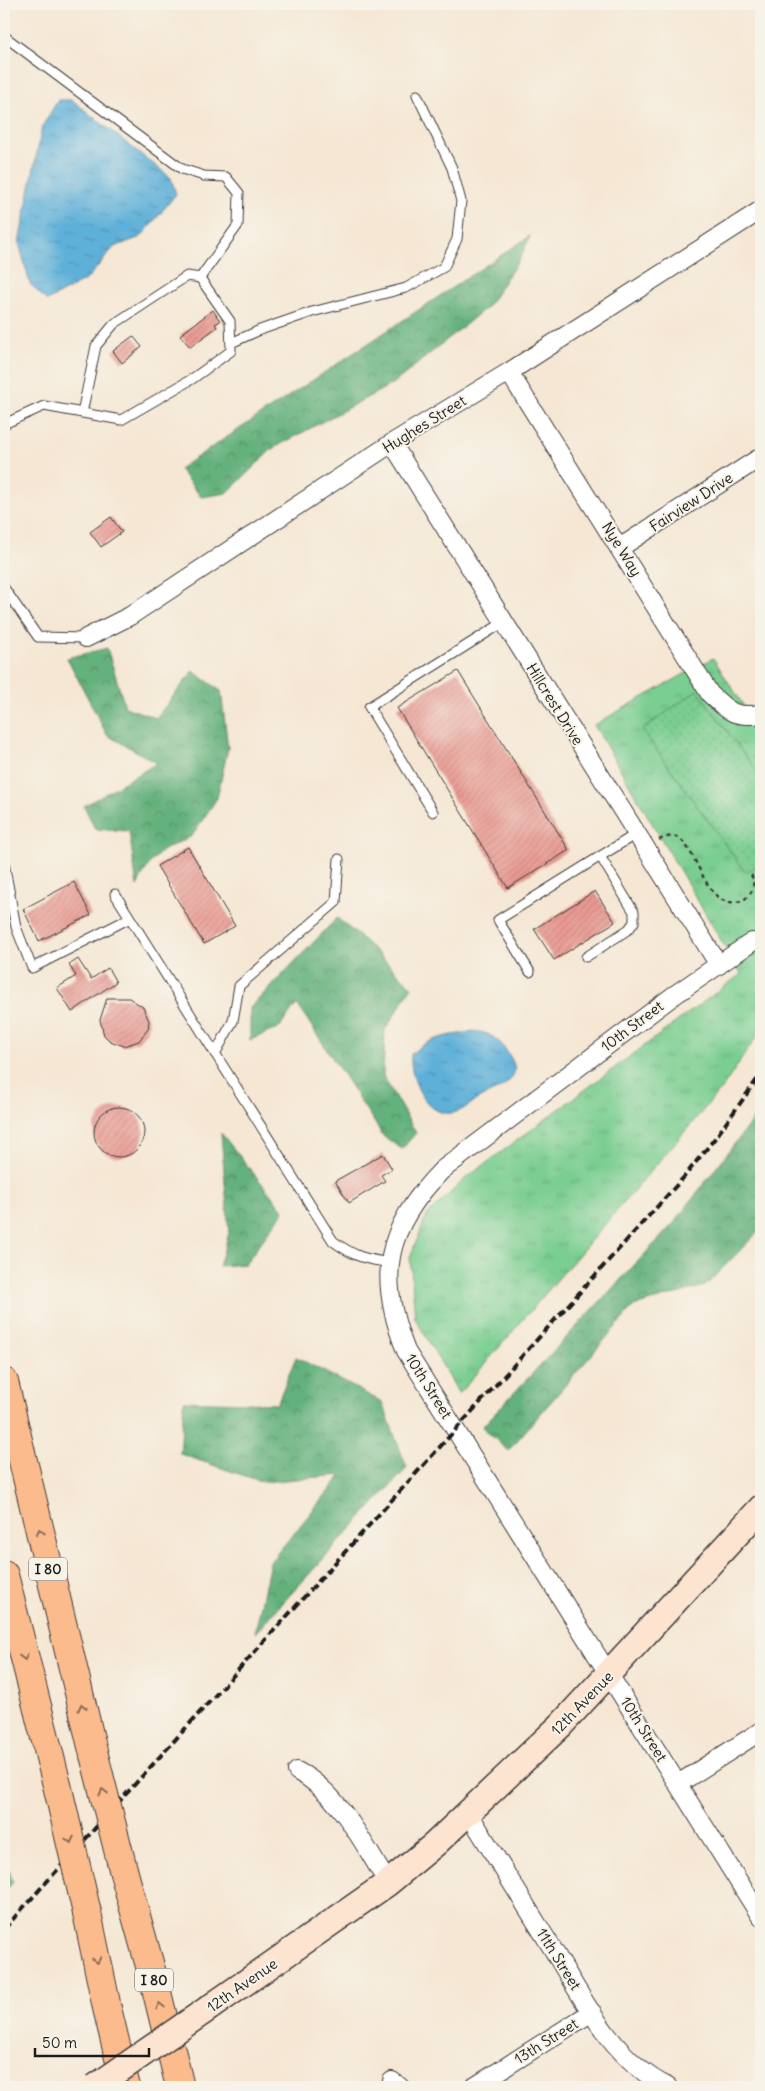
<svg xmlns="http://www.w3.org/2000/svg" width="765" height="2091" font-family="Delius,sans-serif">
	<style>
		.forest { fill: url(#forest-crowns); stroke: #40664c }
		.park { fill: url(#park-tufts); stroke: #4b7556 }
		.garden { fill: url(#garden-dots); stroke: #4b7556 }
		.water { fill: url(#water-ripples); stroke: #3d667a }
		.building { fill: url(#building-hatch) }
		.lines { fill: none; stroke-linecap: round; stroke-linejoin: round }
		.service-casing { stroke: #3d3a38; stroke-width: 11 }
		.minor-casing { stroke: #3d3a38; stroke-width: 20 }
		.secondary-casing { stroke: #3d3a38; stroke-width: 28 }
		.motorway-casing { stroke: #3d3a38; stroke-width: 30 }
		.path { stroke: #3d3a38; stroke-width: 2.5; stroke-dasharray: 4 4; stroke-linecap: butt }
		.service { stroke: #fff; stroke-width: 9 }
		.minor { stroke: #fff; stroke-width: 18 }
		.secondary { stroke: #fde4d1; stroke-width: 25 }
		.motorway { stroke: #fbbb8d; stroke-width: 28 }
		.rail { stroke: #1c1c1c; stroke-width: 4; stroke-dasharray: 8 4; stroke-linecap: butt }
		.secondary-bridge-casing { stroke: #3d3a38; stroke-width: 28; stroke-linecap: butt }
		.motorway-bridge-casing { stroke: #3d3a38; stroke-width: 30; stroke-linecap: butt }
		.secondary-bridge { stroke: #fde4d1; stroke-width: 25 }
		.motorway-bridge { stroke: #fbbb8d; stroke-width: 28 }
		.oneway { stroke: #8c6c54 }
		.labels { text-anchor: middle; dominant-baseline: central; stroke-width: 4; stroke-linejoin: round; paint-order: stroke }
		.shield { fill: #f7f3e8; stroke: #5e5c59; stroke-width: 1 }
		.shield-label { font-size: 14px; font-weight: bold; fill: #1c1c1c }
		.street-label { font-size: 15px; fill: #1c1c1c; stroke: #f7f3e8 }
	</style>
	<defs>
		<pattern id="forest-crowns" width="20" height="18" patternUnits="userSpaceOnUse" patternTransform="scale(1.25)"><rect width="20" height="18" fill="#63b17b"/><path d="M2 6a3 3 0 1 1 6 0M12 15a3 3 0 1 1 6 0" fill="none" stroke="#518f64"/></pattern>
		<pattern id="park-tufts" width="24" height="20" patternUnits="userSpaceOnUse" patternTransform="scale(1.25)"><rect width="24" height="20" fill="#7ace91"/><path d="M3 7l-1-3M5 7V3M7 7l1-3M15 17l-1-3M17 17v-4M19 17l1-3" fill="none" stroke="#69b07c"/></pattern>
		<pattern id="garden-dots" width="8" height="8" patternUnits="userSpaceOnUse" patternTransform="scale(1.25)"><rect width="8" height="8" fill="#7ace91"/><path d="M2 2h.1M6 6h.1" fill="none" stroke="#69b07c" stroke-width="1.8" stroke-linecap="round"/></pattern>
		<pattern id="water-ripples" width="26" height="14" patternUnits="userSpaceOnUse" patternTransform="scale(1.25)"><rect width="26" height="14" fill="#5eb0d9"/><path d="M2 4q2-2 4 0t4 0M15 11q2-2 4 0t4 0" fill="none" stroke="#4d8eaf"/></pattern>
		<pattern id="building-hatch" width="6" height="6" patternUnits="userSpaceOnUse" patternTransform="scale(1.25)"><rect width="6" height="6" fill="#e99a92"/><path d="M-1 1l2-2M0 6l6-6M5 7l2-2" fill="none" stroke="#c7847d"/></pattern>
	</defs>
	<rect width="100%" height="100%" fill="#f7f3e8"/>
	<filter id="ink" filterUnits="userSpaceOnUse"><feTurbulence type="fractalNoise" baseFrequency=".02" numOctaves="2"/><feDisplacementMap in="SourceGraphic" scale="10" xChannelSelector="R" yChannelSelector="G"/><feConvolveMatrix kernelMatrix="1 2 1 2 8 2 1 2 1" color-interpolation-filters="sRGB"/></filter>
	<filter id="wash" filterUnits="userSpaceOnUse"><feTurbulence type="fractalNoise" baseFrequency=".0096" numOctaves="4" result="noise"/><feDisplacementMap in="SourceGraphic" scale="20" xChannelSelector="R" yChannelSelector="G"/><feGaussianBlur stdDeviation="1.12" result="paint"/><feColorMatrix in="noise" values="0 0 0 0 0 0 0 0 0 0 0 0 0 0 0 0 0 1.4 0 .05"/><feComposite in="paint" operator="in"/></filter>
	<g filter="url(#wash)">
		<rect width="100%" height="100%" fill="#f5e7d4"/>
		<path class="forest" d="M530 236 521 257 487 307 394 383 272 449 227 493 201 497 179 469Z
			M107 648 125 707 156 718 193 671 221 691 228 748 217 798 192 836 163 850 149 864 137 886 129 831 95 829 84 806 157 763 107 735 67 658Z
			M337 918 366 942 412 987 385 1030 383 1076 416 1133 402 1149 384 1137 297 1004 279 1028 250 1040V1008Z
			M761 1109V1229L705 1286 634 1306 508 1451 482 1427 674 1223Z
			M221 1133 284 1211 245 1264 219 1266 229 1233Z
			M296 1357 382 1402 407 1468 255 1633 270 1562 342 1475 263 1482 180 1454 184 1401 277 1404Z
			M4 1856 13 1882 4 1893Z"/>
		<path class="park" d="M713 658 745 708H761V1030L723 1087 459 1394 415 1318 410 1257 427 1215 465 1179 741 974 594 725Z"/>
		<path class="garden" d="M697 690 761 777V862L746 873 642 730Z"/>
		<path class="water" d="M58 100H72L171 178 176 194 141 237 114 247 87 279 47 301 30 284 19 243 42 127Z
			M473 1031C487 1032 498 1038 505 1049 509 1055 517 1065 514 1073 510 1085 495 1091 484 1096 472 1101 464 1112 451 1113 424 1116 409 1075 411 1054 433 1035 448 1037 473 1031Z"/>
		<g id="blocks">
			<path class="building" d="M213 310 220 321 215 324 217 327 190 347 180 335Z
				M133 336 142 347 122 363 113 351Z
				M111 517 122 532 101 547 90 532Z
				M458 671 569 850 508 888 397 708Z
				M188 847 235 926 204 944 157 866Z
				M74 882 91 915 39 941 23 909Z
				M595 891 615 922 554 960 534 929Z
				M78 959 91 979 108 968 116 982 72 1012 57 988 76 976 69 965Z
				M107 998H129L143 1007 149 1021 148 1029 139 1041 124 1046 110 1041 104 1035 100 1020Z
				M94 1132a25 25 0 1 1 50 0a25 25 0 1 1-50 0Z
				M383 1154 392 1169 381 1175 385 1181 349 1203 335 1181Z"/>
		</g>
	</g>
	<g filter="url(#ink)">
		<use href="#blocks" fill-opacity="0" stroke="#3d3a38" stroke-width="1"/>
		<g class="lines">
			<defs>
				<path id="service" d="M4 36 182 169 204 176 226 177 239 193 238 225 200 278 230 321 231 351 192 379 121 420 44 406 4 424
					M231 343 260 330 312 312 406 288 444 267 457 239 461 201 452 168 417 95
					M82 413 96 346 114 324 187 276 200 278
					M4 588 38 637 86 638
					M433 812 369 707 504 622
					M4 863 16 927 32 968 130 918
					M115 894 333 1241C355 1257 364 1259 391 1263
					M586 957 629 929 634 922V912L600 856
					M530 972 498 920 636 834
					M215 1054 233 1021 239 986 336 902 339 859"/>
				<path id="minor" d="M509 372 710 694C729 712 735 718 761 714
					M392 443 719 965
					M621 547 761 457
					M86 638 130 616 392 443 509 372 761 210
					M752 942 673 996 442 1170C385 1228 376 1276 406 1351L761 1917
					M297 1771C340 1793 363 1844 388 1883
					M678 1784 761 1731
					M469 1814C496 1857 522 1900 549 1943 581 1995 611 2059 668 2087
					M392 2081 400 2087
					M474 2087 592 2012"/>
				<path id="secondary" d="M209 2008 388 1883 435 1844 561 1725 761 1508"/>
				<path id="motorway" d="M4 1382 94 1755
					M4 1575 59 1793
					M124 1873 155 1984 180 2087
					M87 1913 107 2008 126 2087"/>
			</defs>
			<use href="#service" class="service-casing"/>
			<use href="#minor" class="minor-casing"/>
			<use href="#secondary" class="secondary-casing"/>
			<use href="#motorway" class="motorway-casing"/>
			<path class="path" d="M659 840C665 837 674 834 680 839 699 854 706 907 736 902 741 901 745 900 749 895 755 888 754 882 751 874"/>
			<use href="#service" class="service"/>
			<use href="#minor" class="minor"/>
			<use href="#secondary" class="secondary"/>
			<use href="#motorway" class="motorway"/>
			<path class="rail" d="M4 1929 684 1177 716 1137 761 1074"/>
			<defs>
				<path id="secondary-bridge" d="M95 2087 209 2008"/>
				<path id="motorway-bridge" d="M94 1755 124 1873
					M59 1793 87 1913"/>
			</defs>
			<use href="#secondary-bridge" class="secondary-bridge-casing"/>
			<use href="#motorway-bridge" class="motorway-bridge-casing"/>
			<use href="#secondary-bridge" class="secondary-bridge"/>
			<use href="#motorway-bridge" class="motorway-bridge"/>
		</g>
		<defs><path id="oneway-chevron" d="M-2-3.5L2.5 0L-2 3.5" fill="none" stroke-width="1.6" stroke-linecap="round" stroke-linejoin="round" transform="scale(1.25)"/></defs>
		<g class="oneway">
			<use href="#oneway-chevron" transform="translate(40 1532) rotate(-103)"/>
			<use href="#oneway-chevron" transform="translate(24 1657) rotate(76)"/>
			<use href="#oneway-chevron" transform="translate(82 1707) rotate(-104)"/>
			<use href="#oneway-chevron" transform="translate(103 1792) rotate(-104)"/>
			<use href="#oneway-chevron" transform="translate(70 1840) rotate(77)"/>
			<use href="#oneway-chevron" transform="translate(97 1960) rotate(78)"/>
			<use href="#oneway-chevron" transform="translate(160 2006) rotate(-103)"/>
		</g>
	</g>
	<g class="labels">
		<g class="shield">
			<rect x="29" y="1557.5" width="38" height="23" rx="4"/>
			<rect x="135" y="1968.5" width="38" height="23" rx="4"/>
		</g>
		<g class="shield-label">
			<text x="48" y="1569">I 80</text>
			<text x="154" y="1980">I 80</text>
		</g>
		<g class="street-label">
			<text transform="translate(424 424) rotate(-32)">Hughes Street</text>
			<text transform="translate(691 502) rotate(-33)">Fairview Drive</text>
			<text transform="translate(622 549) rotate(58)">Nye Way</text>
			<text transform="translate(555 704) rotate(58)">Hillcrest Drive</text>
			<text transform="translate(632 1026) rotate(-37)">10th Street</text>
			<text transform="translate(429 1386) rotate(58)">10th Street</text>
			<text transform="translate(582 1703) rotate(-46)">12th Avenue</text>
			<text transform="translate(644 1729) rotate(58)">10th Street</text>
			<text transform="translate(559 1959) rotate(58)">11th Street</text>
			<text transform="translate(242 1985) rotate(-35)">12th Avenue</text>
			<text transform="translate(546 2041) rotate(-32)">13th Street</text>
		</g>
	</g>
	<rect width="765" height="2091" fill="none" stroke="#f7f3e8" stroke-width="20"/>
	<path d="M35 2048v8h114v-8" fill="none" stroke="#1c1c1c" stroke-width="2.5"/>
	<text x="42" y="2048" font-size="15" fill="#1c1c1c" stroke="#f7f3e8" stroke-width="4" paint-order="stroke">50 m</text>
</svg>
